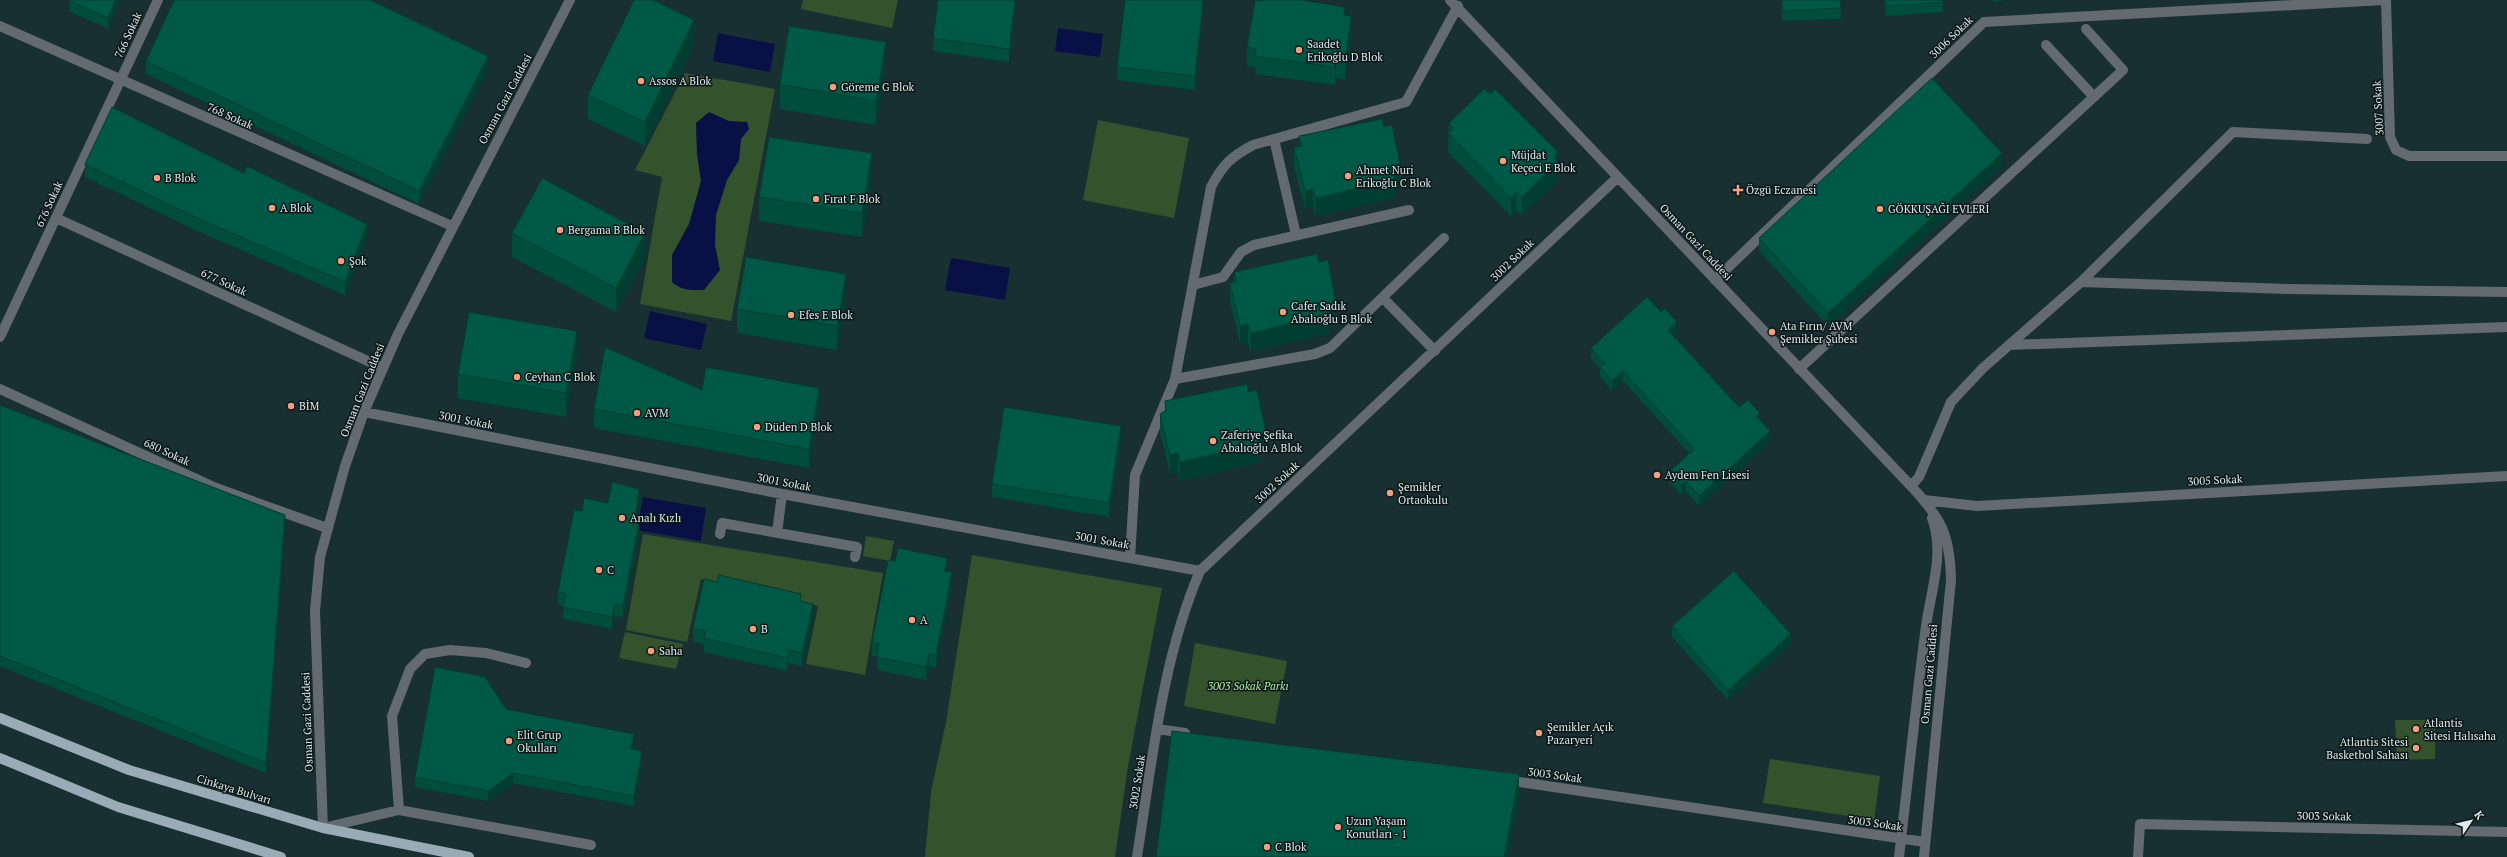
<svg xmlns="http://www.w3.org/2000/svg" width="2507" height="857" font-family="'PT Serif',serif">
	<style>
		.green { fill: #34522c }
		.water { fill: #081046 }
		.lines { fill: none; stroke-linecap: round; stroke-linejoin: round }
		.minor { stroke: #636b71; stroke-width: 10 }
		.major { stroke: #99abb6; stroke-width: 10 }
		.wall { fill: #004d3c }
		.shaded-wall { fill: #003e31 }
		.building { fill: #005946; stroke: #003e31 }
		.poi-dot { fill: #f2a080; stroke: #0c1617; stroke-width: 1.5 }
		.labels { text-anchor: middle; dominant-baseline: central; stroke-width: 3; stroke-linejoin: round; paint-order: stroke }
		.street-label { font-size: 11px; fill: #ddebec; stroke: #0c1617 }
		.poi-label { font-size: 11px; fill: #ddebec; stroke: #0c1617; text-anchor: start }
		.park-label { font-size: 11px; font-style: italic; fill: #adf09c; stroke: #0c1617 }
	</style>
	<rect width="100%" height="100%" fill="#183032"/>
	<path class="green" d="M803 0H898L892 28 801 9Z
		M685 73 775 89 731 321 640 304 662 177 635 170Z
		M1098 120 1189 138 1174 218 1083 200Z
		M643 534 883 573 865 675 806 664 818 606 701 579 687 642 626 630Z
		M866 536 894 541 890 561 863 556Z
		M972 555 1162 588 1128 766 1115 857H925L931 792 946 722Z
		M625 632 683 644 676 669 619 658Z
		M1195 643 1287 661 1275 724 1184 706Z
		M2395 720H2435V759L2397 760Z
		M1770 759 1880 776 1874 820 1763 803Z"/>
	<path class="water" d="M1058 28 1103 34 1100 57 1055 51Z
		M718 33 775 44 770 72 713 61Z
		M709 112 729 121 747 122 749 129 741 139 739 160 727 180 716 215 715 245 720 270 704 290C692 290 681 291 672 282V255L689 224 701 181 697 154 696 123Z
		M951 258 1010 268 1005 300 945 290Z
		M650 311 707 324 701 350 644 338Z
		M643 497 706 508 701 541 637 530Z"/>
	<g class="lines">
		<path class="minor" d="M570 0 398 334 364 412 345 466 320 557 315 611 323 828 399 810 591 845
			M1450 0 1911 486C1942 519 1950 535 1951 580L1924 857
			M2386 0 2390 137 2396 150 2409 156H2507
			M0 26 452 226
			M2046 45 2094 97
			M1274 139 1296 235
			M56 218 383 368
			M1715 280 1984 22 2384 0
			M2081 282 2233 132 2367 139
			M1193 285 1223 277 1241 252 1254 245 1409 210
			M1383 298 1435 351
			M0 337 158 0
			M2009 345 2507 327
			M1799 369 2123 70 2086 29
			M1175 379 1315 354 1330 348 1444 238
			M0 389 216 488 327 528
			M364 412 782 494 1200 571
			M1911 486 1919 477 1951 402 1983 368 2081 282 2289 289 2507 292
			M1924 500 1977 506 2507 476
			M777 533 782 494
			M720 534 722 523 857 547 855 557
			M1130 558 1135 475 1175 379 1211 187C1223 164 1231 157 1253 145L1406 102 1458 6
			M1157 729 1185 733
			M1506 780 1925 842
			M399 810 392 716 410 669 425 654 450 650 486 653 526 663
			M1137 857C1152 762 1162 659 1200 571L1618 177
			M1899 857C1908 780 1916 702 1926 626 1931 590 1945 553 1932 518
			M2138 857 2140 824 2507 832"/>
		<path class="major" d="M0 718 129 770 323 828 469 857
			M0 758 118 807 281 857"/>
	</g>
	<path class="wall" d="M70 0H120L108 28 70 12Z
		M938 0H1016L1009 62 933 51V38Z
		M1203 0V8L1195 90 1117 80V67Z
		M1781 0H1840L1841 19 1782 21Z
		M1884 0H1943V12L1886 16Z
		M1994 0H2005L1994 2Z
		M1345 15 1351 35 1345 80 1336 78 1335 85 1255 74V67L1247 66V47Z
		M694 44 645 146 588 119V95Z
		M146 61 488 69 419 204 146 74Z
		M886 66 876 125 780 109V84Z
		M1490 94 1558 152V180L1522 215 1516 211 1511 216 1448 152 1449 123Z
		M1384 127 1401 187 1395 189V198L1316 216 1313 207 1305 209 1294 166V147L1299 146V136Z
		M85 164 367 237 345 295 204 234 85 177Z
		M2002 166 1828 326 1759 251V238Z
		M872 178 862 237 759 221V197Z
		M512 233 645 257 616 312 512 257Z
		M1319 262 1336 322 1330 324V333L1251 351 1248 343 1240 344 1230 301V283L1234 281V272Z
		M846 298 837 350 737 333V309Z
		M1661 312 1677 332 1673 335 1739 407 1760 420 1770 442 1699 506 1686 491 1681 495 1669 482V472L1689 453 1623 381 1612 391 1600 377V369L1591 358V348Z
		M577 356 566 417 458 398V374Z
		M702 390 819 407 809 468 594 428V409Z
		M1248 392 1266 452 1260 453V462L1180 481 1178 472 1170 474 1160 432V414L1165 411V401Z
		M0 405 285 525 266 773 0 666Z
		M1121 439 1109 517 992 497V484Z
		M639 501 636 522 639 535 623 617 615 616 612 629 563 619 564 606 558 605V592L582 511 608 503Z
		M947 571 952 585 936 668 929 667 926 680 877 670V656H872V642Z
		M801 602 813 617 802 666 788 663 787 671 704 652V644L693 641V628Z
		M1672 626 1791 644 1728 700 1672 637Z
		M506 709 634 744 633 749 642 761 634 806 513 783 488 801 415 787V777Z"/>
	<path class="shaded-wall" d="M115 0H120L108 28V18Z
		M1015 0H1016L1009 62V49Z
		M1203 0V8L1195 90V76Z
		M1351 16V35L1345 80V61Z
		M694 20V44L645 146V122Z
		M886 42V66L876 125V101Z
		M488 56V69L419 204V191Z
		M1336 60V78L1335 85V67Z
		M1558 152V180L1522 215V197L1554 156Z
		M872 153V178L862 237V213Z
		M2002 153V166L1828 326V313Z
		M1401 169V187L1395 189V198L1316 216V198L1393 171Z
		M1313 189V207L1305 209V191Z
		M1516 192V211L1511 216V198Z
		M367 224V237L345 295V282Z
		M645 233V257L616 312V288Z
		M846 274V298L837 350V326Z
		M1336 304V322L1330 324V333L1251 351V333L1328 306Z
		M1677 322V332L1668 340V330Z
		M1248 324V343L1240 344V326Z
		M577 331V356L566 417V393Z
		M1623 371V381L1612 391V381Z
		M819 388V407L809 468V449Z
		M1760 413V423L1756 416Z
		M1121 426V439L1109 517V503Z
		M1770 431V442L1699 506V496Z
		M1266 433V452L1260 453V462L1180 481V462L1258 435Z
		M1178 453V472L1170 474V455Z
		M1686 481V491L1681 495V485Z
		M639 489V501L635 534V522Z
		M285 515V525L266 773V763Z
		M639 522V535L623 617V605Z
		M947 558V571L944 584V571Z
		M952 572V585L936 668V655Z
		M615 604V616L612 629V617Z
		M813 604V617L802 666V653Z
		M1791 634V644L1728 700V690Z
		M788 650V663L787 671V658Z
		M929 654V667L926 680V667Z
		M634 734V744L631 759V749Z
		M642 751V761L634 806V796Z
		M513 773V783L488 801V791Z
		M1519 774V798L1508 857H1504Z"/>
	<path class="building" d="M70 0H115L108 18 70 1Z
		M174 0H370L488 56 419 191 146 61Z
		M634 0H653L694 20 645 122 588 95Z
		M938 0H1015L1009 49 933 38Z
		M1125 0H1203L1195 76 1117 67Z
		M1255 0 1263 1V0H1302L1345 7 1344 15 1351 16 1345 61 1336 60 1335 67 1255 56 1256 49 1247 47Z
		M1782 0H1840L1841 8 1782 11Z
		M1885 0H1943V2L1886 6Z
		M789 26 886 42 876 101 780 84Z
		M1932 78 2002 153 1828 313 1759 238Z
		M1484 89 1490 94 1495 89 1558 152 1554 156 1558 162 1522 197 1516 192 1511 198 1448 133 1453 129 1449 123Z
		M112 107 244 173 247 166 367 224 345 282 204 221 85 164Z
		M1382 119 1384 127 1392 125 1401 169 1393 171 1395 179 1316 198 1313 189 1305 191 1294 147 1302 146 1299 136Z
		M769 137 872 153 862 213 759 197Z
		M542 178 645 233 616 288 512 233Z
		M1317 254 1319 262 1328 260 1336 304 1328 306 1330 314 1251 333 1248 324 1240 326 1230 283 1237 281 1234 272Z
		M746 257 846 274 837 326 737 309Z
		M1647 297 1661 312 1665 308 1677 322 1668 330 1739 407 1748 400 1760 413 1756 416 1770 431 1699 496 1686 481 1681 485 1669 472 1694 449 1623 371 1612 381 1600 367 1605 363 1591 348Z
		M469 312 577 331 566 393 458 374Z
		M605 347 702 390 706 367 819 388 809 449 594 409Z
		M1247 384 1248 392 1257 390 1266 433 1258 435 1260 444 1180 462 1178 453 1170 455 1160 414 1166 410 1165 401Z
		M0 405 285 515 266 763 0 656Z
		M1004 407 1121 426 1109 503 992 484Z
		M612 482 639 489 635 522H639L623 605 615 604 612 617 563 607 566 594 558 592 574 510 582 511 584 498 608 503Z
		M898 548 947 558 944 571 952 572 936 655 929 654 926 667 877 657 879 644 872 642 888 560 895 561Z
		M1734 571 1791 634 1728 690 1672 626Z
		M719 575 801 594 800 601 813 604 802 653 788 650 787 658 704 638 706 631 693 628 704 579 717 582Z
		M435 667 485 677 506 709 634 734 631 749 642 751 634 796 513 773 488 791 415 777Z
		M1172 731 1519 774 1504 857H1156Z"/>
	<g class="poi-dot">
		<circle cx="1299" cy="50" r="4"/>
		<circle cx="641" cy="81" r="4"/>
		<circle cx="833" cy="87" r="4"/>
		<circle cx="1503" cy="161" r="4"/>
		<circle cx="1348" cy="176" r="4"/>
		<circle cx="157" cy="178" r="4"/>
		<path d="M1736 184h4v4h4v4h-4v4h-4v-4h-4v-4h4z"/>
		<circle cx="816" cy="199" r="4"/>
		<circle cx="272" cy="208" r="4"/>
		<circle cx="1880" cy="209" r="4"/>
		<circle cx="560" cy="230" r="4"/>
		<circle cx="341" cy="261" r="4"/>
		<circle cx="1283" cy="312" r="4"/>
		<circle cx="791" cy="315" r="4"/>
		<circle cx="1772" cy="332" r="4"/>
		<circle cx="517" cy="377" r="4"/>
		<circle cx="291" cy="406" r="4"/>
		<circle cx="637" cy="413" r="4"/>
		<circle cx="757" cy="427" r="4"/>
		<circle cx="1213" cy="441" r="4"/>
		<circle cx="1657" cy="475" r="4"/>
		<circle cx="1390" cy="493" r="4"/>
		<circle cx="622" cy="518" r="4"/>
		<circle cx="599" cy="570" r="4"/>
		<circle cx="912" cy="620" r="4"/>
		<circle cx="753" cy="629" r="4"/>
		<circle cx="651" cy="651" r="4"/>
		<circle cx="2416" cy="729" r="4"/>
		<circle cx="1539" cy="733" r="4"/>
		<circle cx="509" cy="741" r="4"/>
		<circle cx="2416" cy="748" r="4"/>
		<circle cx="1338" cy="827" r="4"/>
		<circle cx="1267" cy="847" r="4"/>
	</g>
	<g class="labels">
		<g class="street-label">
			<text transform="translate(128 35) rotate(-65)">766 Sokak</text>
			<text transform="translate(1951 37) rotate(-44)">3006 Sokak</text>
			<text transform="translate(505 99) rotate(-62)">Osman Gazi Caddesi</text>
			<text transform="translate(2378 108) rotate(-93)">3007 Sokak</text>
			<text transform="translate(230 116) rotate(24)">768 Sokak</text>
			<text transform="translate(49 204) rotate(-65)">676 Sokak</text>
			<text transform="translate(1696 242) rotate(47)">Osman Gazi Caddesi</text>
			<text transform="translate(1512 260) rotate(-44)">3002 Sokak</text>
			<text transform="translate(224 282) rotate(25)">677 Sokak</text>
			<text transform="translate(362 390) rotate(-68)">Osman Gazi Caddesi</text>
			<text transform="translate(466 420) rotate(11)">3001 Sokak</text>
			<text transform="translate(167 452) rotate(25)">680 Sokak</text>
			<text transform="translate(2215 480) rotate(-3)">3005 Sokak</text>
			<text transform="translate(784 482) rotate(11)">3001 Sokak</text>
			<text transform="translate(1277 482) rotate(-43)">3002 Sokak</text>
			<text transform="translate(1102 540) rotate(10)">3001 Sokak</text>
			<text transform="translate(1929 674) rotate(-85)">Osman Gazi Caddesi</text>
			<text transform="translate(307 722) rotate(-92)">Osman Gazi Caddesi</text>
			<text transform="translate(1555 775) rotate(8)">3003 Sokak</text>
			<text transform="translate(1137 782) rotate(-81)">3002 Sokak</text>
			<text transform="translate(234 789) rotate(17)">Cinkaya Bulvarı</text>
			<text transform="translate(2324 816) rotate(1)">3003 Sokak</text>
			<text transform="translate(1875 823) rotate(8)">3003 Sokak</text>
		</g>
		<g class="poi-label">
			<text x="1307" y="44">Saadet<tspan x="1307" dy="13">Erikoğlu D Blok</tspan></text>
			<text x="649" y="81">Assos A Blok</text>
			<text x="841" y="87">Göreme G Blok</text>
			<text x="1511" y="155">Müjdat<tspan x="1511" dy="13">Keçeci E Blok</tspan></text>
			<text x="1356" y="170">Ahmet Nuri<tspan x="1356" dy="13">Erikoğlu C Blok</tspan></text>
			<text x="165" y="178">B Blok</text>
			<text x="1746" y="190">Özgü Eczanesi</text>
			<text x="824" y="199">Fırat F Blok</text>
			<text x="280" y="208">A Blok</text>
			<text x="1888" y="209">GÖKKUŞAĞI EVLERİ</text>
			<text x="568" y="230">Bergama B Blok</text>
			<text x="349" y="261">Şok</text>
			<text x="1291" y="306">Cafer Sadık<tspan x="1291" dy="13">Abalıoğlu B Blok</tspan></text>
			<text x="799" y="315">Efes E Blok</text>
			<text x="1780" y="326">Ata Fırın/ AVM<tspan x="1780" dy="13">Şemikler Şubesi</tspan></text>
			<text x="525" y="377">Ceyhan C Blok</text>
			<text x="299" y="406">BİM</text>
			<text x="645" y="413">AVM</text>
			<text x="765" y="427">Düden D Blok</text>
			<text x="1221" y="435">Zaferiye Şefika<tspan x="1221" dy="13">Abalıoğlu A Blok</tspan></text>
			<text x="1665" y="475">Aydem Fen Lisesi</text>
			<text x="1398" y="487">Şemikler<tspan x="1398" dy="13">Ortaokulu</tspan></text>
			<text x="630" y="518">Analı Kızlı</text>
			<text x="607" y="570">C</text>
			<text x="920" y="620">A</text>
			<text x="761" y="629">B</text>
			<text x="659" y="651">Saha</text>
			<text x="2424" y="723">Atlantis<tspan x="2424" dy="13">Sitesi Halısaha</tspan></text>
			<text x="1547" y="727">Şemikler Açık<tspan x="1547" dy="13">Pazaryeri</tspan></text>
			<text x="517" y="735">Elit Grup<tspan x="517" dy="13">Okulları</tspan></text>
			<text x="2408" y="742" text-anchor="end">Atlantis Sitesi<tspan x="2408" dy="13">Basketbol Sahası</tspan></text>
			<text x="1346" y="821">Uzun Yaşam<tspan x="1346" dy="13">Konutları - 1</tspan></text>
			<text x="1275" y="847">C Blok</text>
		</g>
		<g class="park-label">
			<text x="1248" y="686">3003 Sokak Parkı</text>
		</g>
	</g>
	<g transform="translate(2471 821) rotate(55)" stroke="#0c1617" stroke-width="3" paint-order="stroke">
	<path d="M0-3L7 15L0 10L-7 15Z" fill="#ddebec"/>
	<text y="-6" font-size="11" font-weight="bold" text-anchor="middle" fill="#ddebec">K</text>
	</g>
</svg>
